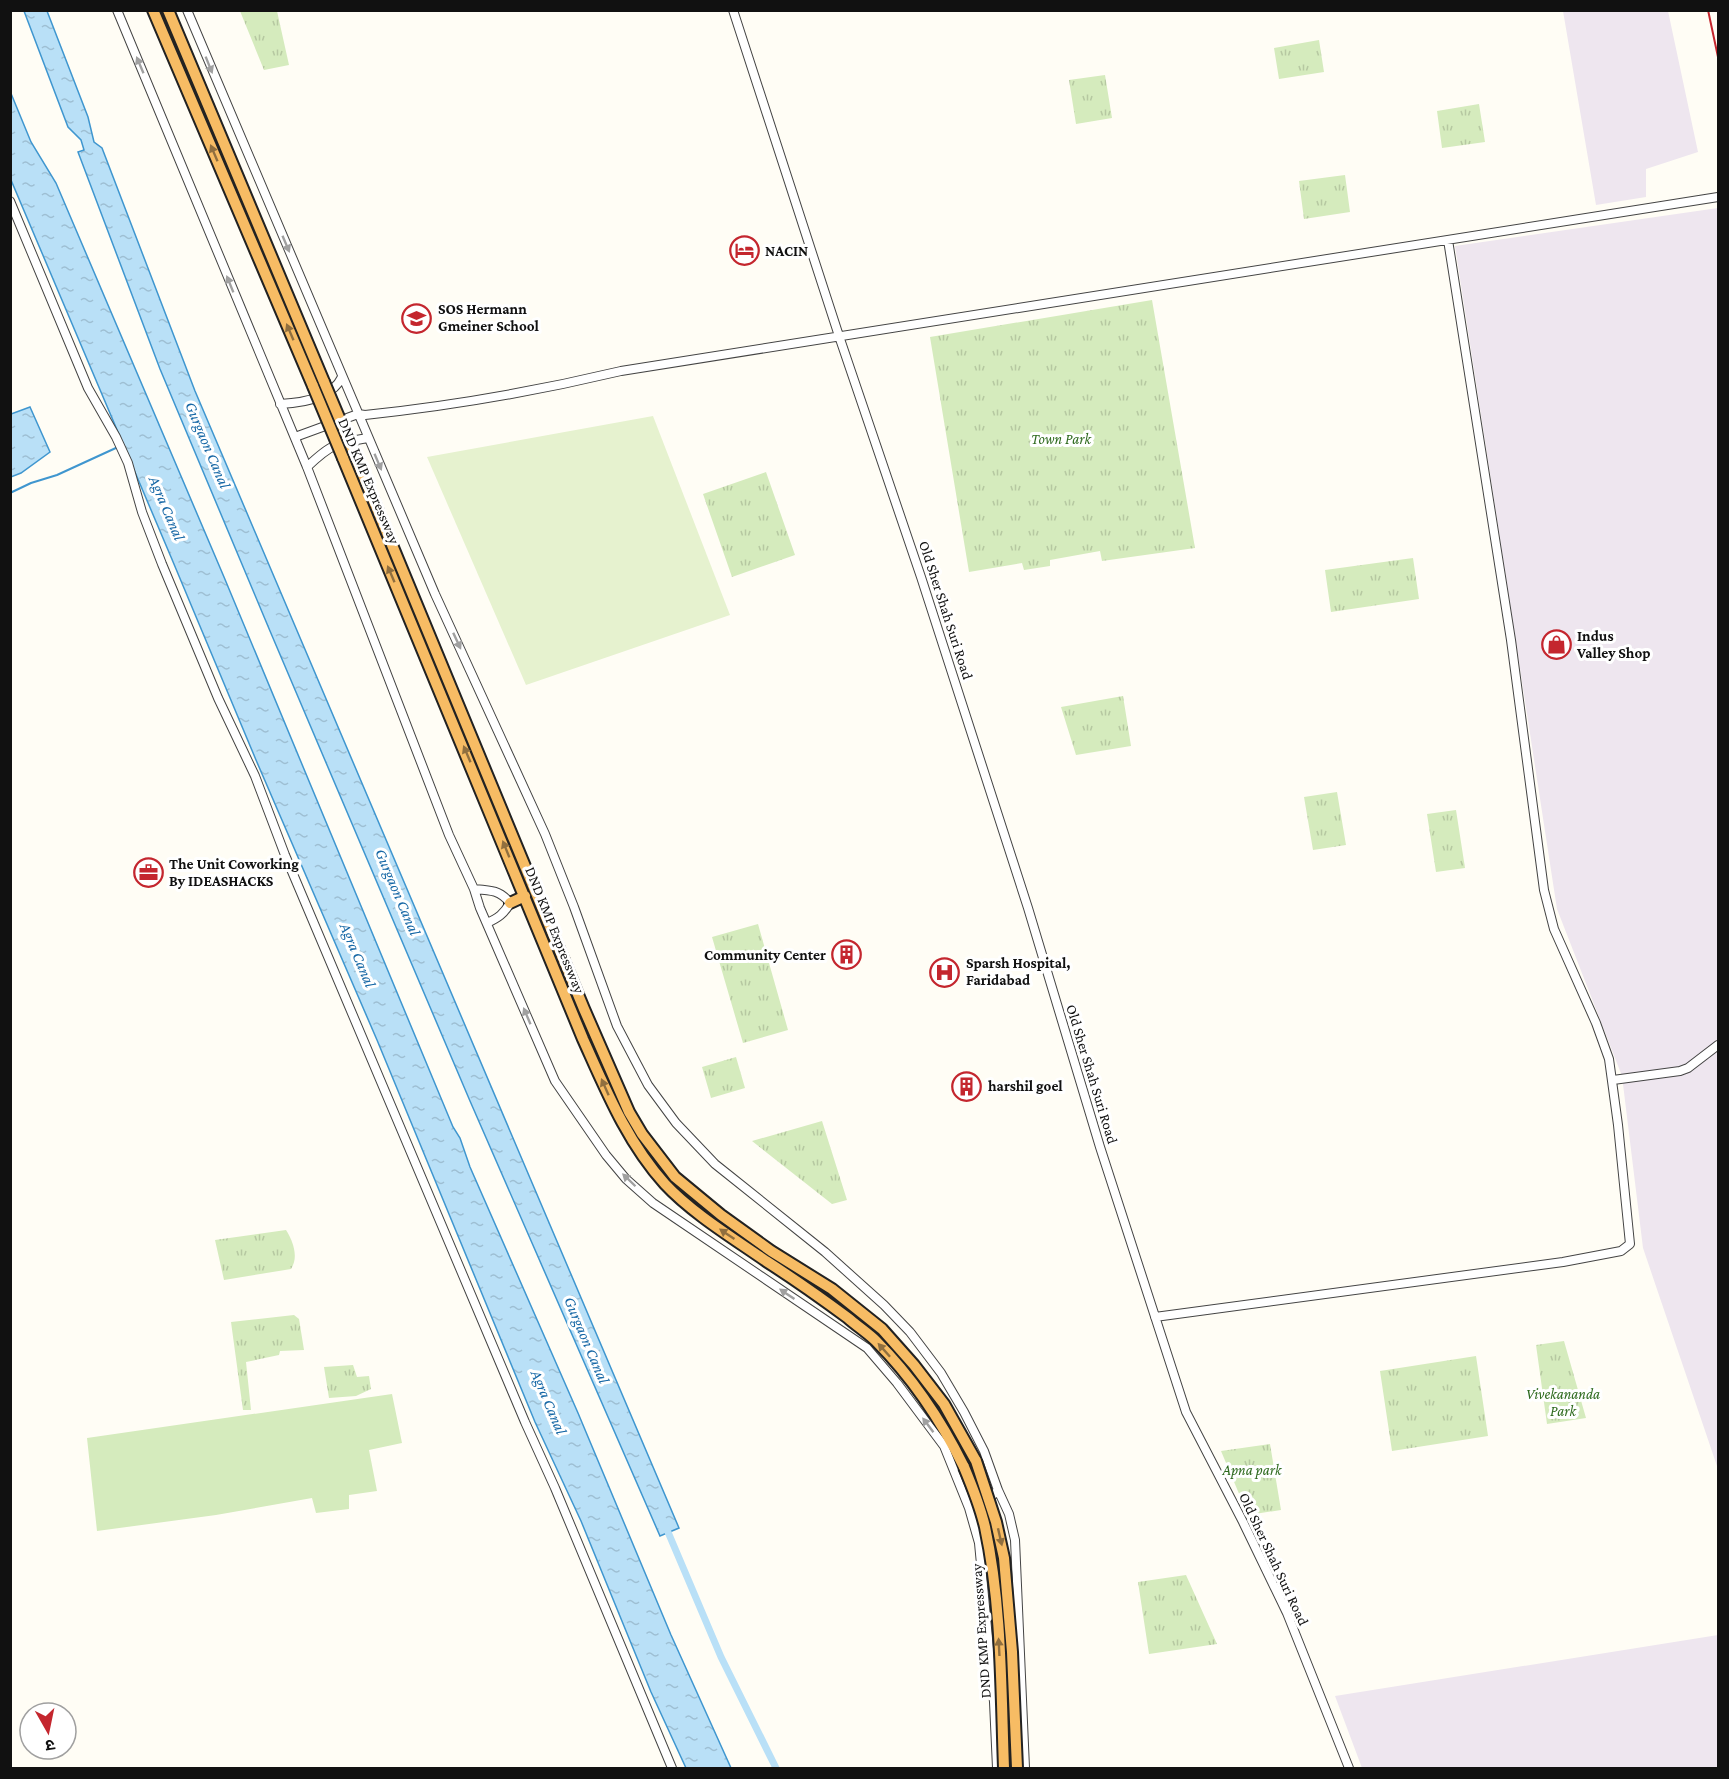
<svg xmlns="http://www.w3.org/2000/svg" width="1729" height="1779" font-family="'Crimson Pro','Noto Sans Devanagari',serif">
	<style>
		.industrial { fill: #eee6ef }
		.grass { fill: #d5ebbd }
		.park { fill: url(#park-tufts) }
		.pitch { fill: #e6f2cf }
		.water { fill: url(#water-ripples); stroke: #3f96cf; stroke-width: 1.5 }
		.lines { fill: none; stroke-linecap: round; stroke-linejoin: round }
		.stream { stroke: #3f96cf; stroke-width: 2 }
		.canal { stroke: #b9e0f7; stroke-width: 7 }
		.tertiary-casing { stroke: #444; stroke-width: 10 }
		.trunk-casing { stroke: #222; stroke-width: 14 }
		.tertiary { stroke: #fff; stroke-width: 8 }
		.trunk { stroke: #f7bc64; stroke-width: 10 }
		.rail { stroke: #c4262e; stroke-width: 2 }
		.trunk-bridge-casing { stroke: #222; stroke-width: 14; stroke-linecap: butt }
		.trunk-bridge { stroke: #f7bc64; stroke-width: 10 }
		.oneway { fill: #a0a0a0 }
		.oneway2 { fill: #906f3f }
		.labels { text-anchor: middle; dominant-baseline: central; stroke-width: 6; stroke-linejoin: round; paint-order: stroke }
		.poi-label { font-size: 15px; font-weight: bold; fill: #111; stroke: #fff; text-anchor: start }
		.park-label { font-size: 15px; font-style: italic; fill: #2f6b1f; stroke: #fff }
		.street-label { font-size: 15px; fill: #111; stroke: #fff }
		.water-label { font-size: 16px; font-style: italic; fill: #1768a6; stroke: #fff }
	</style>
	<defs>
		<pattern id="park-tufts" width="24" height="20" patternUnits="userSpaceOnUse" patternTransform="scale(1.5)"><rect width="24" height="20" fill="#d5ebbd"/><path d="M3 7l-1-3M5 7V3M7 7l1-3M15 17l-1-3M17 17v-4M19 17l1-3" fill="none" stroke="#b6c8a1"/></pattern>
		<pattern id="water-ripples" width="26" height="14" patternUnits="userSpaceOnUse" patternTransform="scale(1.5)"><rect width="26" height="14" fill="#b9e0f7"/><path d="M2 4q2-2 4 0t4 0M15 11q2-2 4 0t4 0" fill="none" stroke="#9ebfd3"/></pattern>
	</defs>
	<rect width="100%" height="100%" fill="#fffdf5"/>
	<path class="industrial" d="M1563 11H1668L1698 152 1646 169V197L1596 205Z
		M1718 208V1469L1643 1248 1622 1076 1557 909 1455 246Z
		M1718 1635V1768H1362L1335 1696Z"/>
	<path class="grass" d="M392 1394 402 1443 369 1450 377 1491 349 1495V1509L316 1513 312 1498 216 1515 97 1531 87 1438Z"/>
	<path class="park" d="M240 11H277L289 65 264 70Z
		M1319 40 1324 72 1279 79 1274 48Z
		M1105 75 1112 118 1076 124 1069 80Z
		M1479 104 1485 142 1442 148 1437 111Z
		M1345 175 1350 212 1304 219 1299 181Z
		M1152 300 1195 548 1102 561 1100 551 1050 560V566L1024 570 1022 563 969 572 930 337Z
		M766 472 795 555 732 577 703 494Z
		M1413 558 1419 599 1331 612 1325 570Z
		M1123 696 1131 746 1076 755 1061 707Z
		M1337 792 1346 845 1313 850 1304 797Z
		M1456 810 1465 868 1436 872 1427 814Z
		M758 924 788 1030 743 1043 712 937Z
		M736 1057 745 1088 711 1098 702 1067Z
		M822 1121 847 1200 832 1204 752 1141Z
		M286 1230C293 1241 299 1257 291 1269L224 1280 215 1240Z
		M294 1315 299 1319 304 1350 280 1351 279 1355 246 1362 251 1410H243L231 1322Z
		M1564 1341 1586 1418 1547 1424 1536 1345Z
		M1476 1356 1488 1436 1392 1451 1380 1371Z
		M353 1365 357 1377 369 1376 371 1389 356 1396 329 1398 324 1367Z
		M1270 1444 1281 1510 1248 1515 1221 1451Z
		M1186 1575 1217 1644 1149 1654 1138 1582Z"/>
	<path class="pitch" d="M653 416 730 615 526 685 427 457Z"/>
	<path class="water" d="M24 11H47L88 117 94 142 102 148 195 391 679 1528 660 1536 470 1101 270 631 160 369 78 152 84 150 81 140 68 127Z
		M10 91 31 142 56 183 224 577 453 1127 460 1138 470 1167 578 1413 671 1635 731 1768H686L651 1692 581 1521 535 1422 377 1040 256 760 171 557 11 180Z
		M30 407 50 452 21 473 11 477V414Z"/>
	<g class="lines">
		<path class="stream" d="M10 493 31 483 57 475 118 447"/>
		<path class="canal" d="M665 1525 721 1657 776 1768"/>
		<defs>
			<path id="tertiary" d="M117 10 307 467 449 835 474 889 480 908 555 1081 606 1155 626 1179 653 1203 867 1348 897 1383 944 1446 969 1508 990 1498 998 1490 984 1451 964 1412 941 1373 910 1332 884 1305 825 1252 715 1164 676 1123 648 1085 617 1026 574 907 545 834 435 594 187 10
				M733 10 839 336 921 577 1028 908 1100 1147 1186 1412 1243 1522 1287 1613 1349 1768
				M10 201 88 388 116 437 128 463 142 512 162 564 218 698 255 776 285 855 525 1422 555 1488 672 1768
				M280 404C302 403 332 398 342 377
				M295 437 358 414 365 415C451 406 537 391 621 371L1718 197
				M307 467C331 444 336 443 368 438
				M474 889C490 890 500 890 510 903 504 914 498 918 487 923
				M1613 1080 1680 1071 1688 1068 1718 1045
				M1155 1317 1563 1262 1621 1251 1630 1244 1618 1125 1609 1059 1596 1023 1554 929 1544 890 1511 640 1448 240
				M998 1490 1009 1514 1015 1540 1025 1768
				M969 1508 979 1543 994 1702 997 1768"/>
			<path id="trunk" d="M153 10 313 386
				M168 10 324 382
				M354 453 584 1009 629 1112 642 1134 675 1177 721 1215 771 1251 832 1289 882 1329 914 1365 944 1404 976 1461
				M343 458 583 1039C606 1090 627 1142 665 1184 692 1213 733 1238 766 1261 794 1279 821 1298 848 1318 857 1326 868 1333 876 1341 913 1378 941 1420 964 1467
				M510 903 525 896"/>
		</defs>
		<use href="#tertiary" class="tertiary-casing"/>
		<use href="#trunk" class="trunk-casing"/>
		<use href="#tertiary" class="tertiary"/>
		<use href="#trunk" class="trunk"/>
		<path class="rail" d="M1708 10 1718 57"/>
		<defs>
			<path id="trunk-bridge" d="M324 382 354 453
				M313 386 343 458
				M976 1461 996 1522 1004 1558 1012 1652 1017 1768
				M964 1467C972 1486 980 1506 985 1527 1002 1606 1001 1688 1004 1768"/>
		</defs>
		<use href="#trunk-bridge" class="trunk-bridge-casing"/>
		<use href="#trunk-bridge" class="trunk-bridge"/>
	</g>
	<defs><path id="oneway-solid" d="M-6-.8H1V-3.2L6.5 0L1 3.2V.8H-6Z" transform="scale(1.5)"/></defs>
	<g class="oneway">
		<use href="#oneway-solid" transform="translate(140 65) rotate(-113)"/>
		<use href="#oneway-solid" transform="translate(209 65) rotate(68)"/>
		<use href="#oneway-solid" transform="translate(286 244) rotate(67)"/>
		<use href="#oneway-solid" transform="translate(230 284) rotate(-112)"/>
		<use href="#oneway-solid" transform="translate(378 462) rotate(67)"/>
		<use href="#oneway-solid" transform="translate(457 641) rotate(65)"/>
		<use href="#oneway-solid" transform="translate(527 1016) rotate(-113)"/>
		<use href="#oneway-solid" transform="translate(629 1180) rotate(-136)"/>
		<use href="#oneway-solid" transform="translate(787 1294) rotate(-146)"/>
		<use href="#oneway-solid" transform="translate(928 1425) rotate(-127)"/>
	</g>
	<g class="oneway2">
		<use href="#oneway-solid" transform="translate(214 153) rotate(-113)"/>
		<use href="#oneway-solid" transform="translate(290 332) rotate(-113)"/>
		<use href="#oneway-solid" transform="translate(391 574) rotate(-113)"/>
		<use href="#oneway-solid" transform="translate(467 754) rotate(-113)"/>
		<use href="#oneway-solid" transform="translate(506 849) rotate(-112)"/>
		<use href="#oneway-solid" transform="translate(605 1087) rotate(-114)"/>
		<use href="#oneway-solid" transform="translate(727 1234) rotate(-146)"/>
		<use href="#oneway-solid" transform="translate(884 1350) rotate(-132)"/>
		<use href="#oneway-solid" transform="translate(1000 1537) rotate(77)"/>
		<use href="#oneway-solid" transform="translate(999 1647) rotate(-93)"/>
	</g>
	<defs>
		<symbol id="hotel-ring" viewBox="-11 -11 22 22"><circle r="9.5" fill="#fff" stroke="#c4262e" stroke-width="1.5"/><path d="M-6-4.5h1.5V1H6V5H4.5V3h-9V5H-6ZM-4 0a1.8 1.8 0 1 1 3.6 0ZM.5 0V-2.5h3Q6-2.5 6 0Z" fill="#c4262e"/></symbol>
		<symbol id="school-ring" viewBox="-11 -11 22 22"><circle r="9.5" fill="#fff" stroke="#c4262e" stroke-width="1.5"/><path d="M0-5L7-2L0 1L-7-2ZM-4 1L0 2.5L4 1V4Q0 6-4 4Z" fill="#c4262e"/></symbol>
		<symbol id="shop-ring" viewBox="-11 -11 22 22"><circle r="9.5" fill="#fff" stroke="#c4262e" stroke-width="1.5"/><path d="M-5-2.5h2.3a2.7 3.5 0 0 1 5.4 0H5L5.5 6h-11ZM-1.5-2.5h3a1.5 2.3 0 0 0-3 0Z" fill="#c4262e"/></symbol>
		<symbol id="office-ring" viewBox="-11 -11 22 22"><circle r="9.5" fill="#fff" stroke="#c4262e" stroke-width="1.5"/><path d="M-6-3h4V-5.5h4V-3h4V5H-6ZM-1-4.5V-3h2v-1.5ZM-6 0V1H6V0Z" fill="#c4262e"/></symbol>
		<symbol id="building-ring" viewBox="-11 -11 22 22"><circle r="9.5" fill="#fff" stroke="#c4262e" stroke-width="1.5"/><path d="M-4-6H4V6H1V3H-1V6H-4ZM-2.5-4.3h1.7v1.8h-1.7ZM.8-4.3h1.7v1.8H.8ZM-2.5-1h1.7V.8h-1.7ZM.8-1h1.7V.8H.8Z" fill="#c4262e"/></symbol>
		<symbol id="hospital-ring" viewBox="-11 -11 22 22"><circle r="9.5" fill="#fff" stroke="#c4262e" stroke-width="1.5"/><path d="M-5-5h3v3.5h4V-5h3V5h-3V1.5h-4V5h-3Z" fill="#c4262e"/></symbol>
	</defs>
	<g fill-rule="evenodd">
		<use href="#hotel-ring" x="728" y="234" width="33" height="33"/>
		<use href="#school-ring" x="400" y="302" width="33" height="33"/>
		<use href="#shop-ring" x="1540" y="628" width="33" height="33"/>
		<use href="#office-ring" x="132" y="856" width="33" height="33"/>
		<use href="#building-ring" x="830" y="938" width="33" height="33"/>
		<use href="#hospital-ring" x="928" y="956" width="33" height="33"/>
		<use href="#building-ring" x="950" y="1070" width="33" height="33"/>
	</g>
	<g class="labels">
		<g class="poi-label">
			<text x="765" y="251">NACIN</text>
			<text x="438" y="309">SOS Hermann<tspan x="438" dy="17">Gmeiner School</tspan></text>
			<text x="1577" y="636">Indus<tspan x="1577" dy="17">Valley Shop</tspan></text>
			<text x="169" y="864">The Unit Coworking<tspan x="169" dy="17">By IDEASHACKS</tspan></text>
			<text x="826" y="955" text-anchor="end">Community Center</text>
			<text x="966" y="963">Sparsh Hospital,<tspan x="966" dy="17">Faridabad</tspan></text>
			<text x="988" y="1086">harshil goel</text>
		</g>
		<g class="park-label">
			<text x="1061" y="439">Town Park</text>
			<text x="1563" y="1394">Vivekananda<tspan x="1563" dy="17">Park</tspan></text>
			<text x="1252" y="1470">Apna park</text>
		</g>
		<g class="street-label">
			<text transform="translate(369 481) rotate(67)">DND KMP Expressway</text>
			<text transform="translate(946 610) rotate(72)">Old Sher Shah Suri Road</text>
			<text transform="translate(555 930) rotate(68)">DND KMP Expressway</text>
			<text transform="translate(1092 1074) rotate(73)">Old Sher Shah Suri Road</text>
			<text transform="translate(1274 1559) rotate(65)">Old Sher Shah Suri Road</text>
			<text transform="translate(981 1631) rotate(-94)">DND KMP Expressway</text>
		</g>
		<g class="water-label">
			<text transform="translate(208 445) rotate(67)">Gurgaon Canal</text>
			<text transform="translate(167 508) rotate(67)">Agra Canal</text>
			<text transform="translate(398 892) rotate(67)">Gurgaon Canal</text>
			<text transform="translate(358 955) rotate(67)">Agra Canal</text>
			<text transform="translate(587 1340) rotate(67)">Gurgaon Canal</text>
			<text transform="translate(549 1402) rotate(67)">Agra Canal</text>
		</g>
	</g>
	<rect width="1729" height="1779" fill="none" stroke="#111111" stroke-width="24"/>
	<g transform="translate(48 1731) rotate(171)"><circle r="28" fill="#ffffff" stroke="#a0a0a0" stroke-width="1.5"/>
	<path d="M0-4.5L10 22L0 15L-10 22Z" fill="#c4262e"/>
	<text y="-9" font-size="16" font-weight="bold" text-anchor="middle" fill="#111111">उ</text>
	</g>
</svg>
